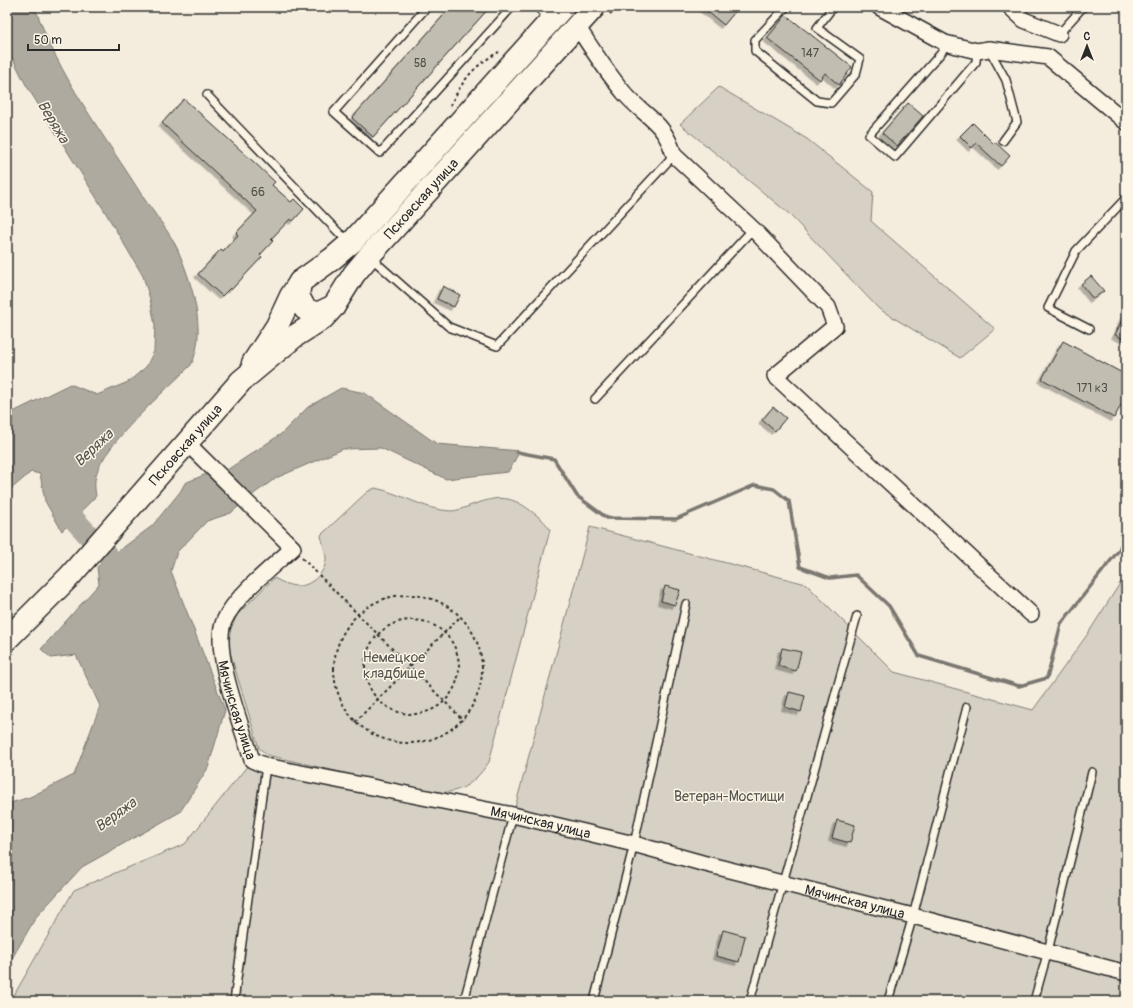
<svg xmlns="http://www.w3.org/2000/svg" width="1133" height="1008" font-family="Pangolin,sans-serif">
	<style>
		.green { fill: #d6d1c4; stroke: #807e78 }
		.water { fill: #afaaa0; stroke: #7a7771 }
		.lines { fill: none; stroke-linecap: round; stroke-linejoin: round }
		.stream { stroke: #7a7771; stroke-width: 3.5 }
		.river { stroke: #afaaa0; stroke-width: 22 }
		.building { fill: #c2bdb1; stroke: #2b2b2b; filter: url(#shadow) }
		.lane-casing { stroke: #2b2b2b; stroke-width: 10 }
		.street-casing { stroke: #2b2b2b; stroke-width: 18 }
		.primary-casing { stroke: #2b2b2b; stroke-width: 25 }
		.path { stroke: #2b2b2b; stroke-width: 2; stroke-dasharray: 3 3; stroke-linecap: butt }
		.lane { stroke: #fcf5e5; stroke-width: 7 }
		.street { stroke: #fcf5e5; stroke-width: 15 }
		.primary { stroke: #fcf5e5; stroke-width: 22 }
		.labels { text-anchor: middle; dominant-baseline: central; stroke-width: 3; stroke-linejoin: round; paint-order: stroke }
		.number-label { font-size: 12px; fill: #51504c }
		.street-label { font-size: 14px; fill: #2b2b2b; stroke: #fcf5e5 }
		.park-label { font-size: 14px; fill: #565451; stroke: #fcf5e5 }
		.water-label { font-size: 15px; font-style: italic; fill: #595754; stroke: #fcf5e5 }
	</style>
	<defs>
		<filter id="shadow"><feDropShadow dx="-3.5" dy="3.5" stdDeviation="0" flood-color="#0004"/></filter>
	</defs>
	<rect width="100%" height="100%" fill="#f4edde"/>
	<filter id="ink" filterUnits="userSpaceOnUse"><feTurbulence type="fractalNoise" baseFrequency=".025" numOctaves="2"/><feDisplacementMap in="SourceGraphic" scale="8" xChannelSelector="R" yChannelSelector="G"/><feConvolveMatrix kernelMatrix="1 2 1 2 8 2 1 2 1" color-interpolation-filters="sRGB"/></filter>
	<g filter="url(#ink)">
		<path class="green" d="M719 87 807 139 873 192 871 221 995 329 960 358 879 309 788 213 680 124Z
			M375 488C401 493 424 510 451 511 457 511 464 508 469 506 495 497 508 493 531 511 539 517 546 522 550 530L489 762C471 788 457 795 426 792L267 755 259 748 229 649 230 631 237 615 274 578C282 582 289 586 298 586 312 586 327 571 326 557 325 550 322 542 321 535L367 492Z
			M590 527 806 584 894 672 1033 710 1087 635 1126 574V1001H16L13 997 74 890 185 844 252 760 513 815Z"/>
		<path class="water" d="M7 7H35C58 76 105 136 143 197 154 213 168 230 177 248 191 280 208 331 191 365 167 389 104 444 96 475 94 483 95 489 96 496L62 531 45 501 40 474 31 472 10 490V533L7 536V418L11 413 70 384 97 395 128 382 146 367 154 351 155 325 150 299 143 276 104 210 26 85 7 47Z
			M341 388 365 393 437 444 520 451 508 472 446 479 381 448 343 449 276 478 248 498 231 513 207 521 177 552 171 571 225 710 208 768 180 812 82 867 36 917 7 967V804L30 797 74 775 100 706 76 655 51 658 41 649 99 584 97 567 152 526 180 492 185 483 204 475 224 472 281 434 308 407Z"/>
		<g class="lines">
			<path class="stream" d="M517 452 554 459 577 496 607 518 676 519 755 485 774 489 789 501 800 567 830 578 856 575 889 606 919 656 1019 686 1047 678 1061 624 1119 550 1126 533"/>
			<path class="river" d="M66 491 70 515 124 574 125 583"/>
		</g>
		<path class="building" d="M451 7H490L373 137 352 118Z
			M702 7H739L724 25Z
			M786 15 852 67 839 85 825 73 820 80 767 38Z
			M184 99 255 163 275 182 272 185 291 202 294 199 304 209 293 221 290 219 271 239 273 241 260 255 262 257 231 290 230 288 222 296 198 274 221 249 223 251 238 235 236 233 257 211 162 123Z
			M908 103 923 116 897 146 882 133Z
			M973 123 994 144 995 142 1010 156 1001 166 976 143 972 148 960 136Z
			M1091 276 1104 291 1093 299 1081 284Z
			M443 286 460 295 454 307 437 299Z
			M1126 311V340L1115 335Z
			M1063 341 1126 375V396L1114 418 1042 379Z
			M773 407 786 418 775 431 762 420Z
			M665 586 680 590 675 605 661 601Z
			M782 648 801 652 796 671 778 666Z
			M789 692 805 696 801 712 785 707Z
			M837 820 855 825 850 843 832 838Z
			M723 930 745 936 739 962 716 956Z"/>
		<g class="lines">
			<defs>
				<path id="lane" d="M427 7 334 112 380 153 512 7
					M537 7 549 18
					M786 7 755 40V51L817 101 831 103 856 74 860 59 817 28 833 7
					M1059 34 1083 7
					M945 43 942 52 869 135 895 157 976 62 977 51
					M989 49 1006 80 1017 122 1003 141
					M207 95 340 234 351 240
					M370 257 449 327 497 346 674 155
					M1089 329 1048 308 1076 251 1126 198
					M595 399 753 229
					M234 1001 266 766
					M464 1001 513 815
					M594 1001 634 844 686 604
					M750 1001 857 616
					M888 1001 913 916 967 707
					M1034 1001 1048 951 1092 772"/>
				<g id="street">
					<path d="M879 7 945 43 977 51 989 49 1048 57 1126 122"/>
					<path d="M1010 7 1024 20 1059 34"/>
					<path d="M577 26C592 49 607 73 625 94 646 118 664 121 674 155L753 229 828 307 835 326 775 376 1031 614"/>
					<path id="s1" d="M186 442 293 548C272 567 235 596 224 621 211 650 243 729 252 760L266 766 513 815 634 844 702 863 913 916 1126 973"/>
				</g>
				<g id="primary">
					<path d="M300 282 298 296 305 309 317 314 334 306"/>
					<path d="M253 363 277 326 291 296 300 282 332 259 353 241 563 7"/>
					<path id="s2" d="M7 639 70 576 241 381 295 336 323 318 334 306 354 274 369 256 594 7"/>
				</g>
			</defs>
			<use href="#lane" class="lane-casing"/>
			<use href="#street" class="street-casing"/>
			<use href="#primary" class="primary-casing"/>
			<path class="path" d="M610 14 616 7
				M450 106C463 80 473 66 499 52
				M302 558 463 720
				M334 669a74 74 0 1 1 148 0a74 74 0 1 1-148 0Z
				M365 667a47 47 0 1 1 94 0a47 47 0 1 1-94 0Z
				M355 722 461 616"/>
			<use href="#lane" class="lane"/>
			<use href="#street" class="street"/>
			<use href="#primary" class="primary"/>
		</g>
	</g>
	<g class="labels">
		<g class="number-label">
			<text x="810" y="53">147</text>
			<text x="420" y="63">58</text>
			<text x="258" y="192">66</text>
			<text x="1092" y="388">171 к3</text>
		</g>
		<g class="street-label">
			<text stroke="none"><textPath href="#s2" startOffset="607">Псковская улица</textPath></text>
			<text stroke="none"><textPath href="#s2" startOffset="264">Псковская улица</textPath></text>
			<text stroke="none"><textPath href="#s1" startOffset="343">Мячинская улица</textPath></text>
			<text stroke="none"><textPath href="#s1" startOffset="691">Мячинская улица</textPath></text>
			<text stroke="none"><textPath href="#s1" startOffset="1015">Мячинская улица</textPath></text>
		</g>
		<g class="park-label">
			<text x="394" y="657">Немецкое<tspan x="394" dy="16">кладбище</tspan></text>
			<text x="729" y="796">Ветеран-Мостищи</text>
		</g>
		<g class="water-label">
			<text transform="translate(53 122) rotate(59)">Веряжа</text>
			<text transform="translate(94 448) rotate(-43)">Веряжа</text>
			<text transform="translate(116 815) rotate(-36)">Веряжа</text>
		</g>
	</g>
	<rect width="1133" height="1008" fill="none" stroke="#fcf5e5" stroke-width="24"/>
	<rect x="12" y="12" width="1109" height="984" fill="none" stroke="#2b2b2b" stroke-width="1.5" filter="url(#ink)"/>
	<g transform="translate(1087 46)" stroke="#fcf5e5" stroke-width="3" paint-order="stroke">
	<path d="M0-3L7 15L0 10L-7 15Z" fill="#2b2b2b"/>
	<text y="-6" font-size="11" font-weight="bold" text-anchor="middle" fill="#2b2b2b">С</text>
	</g>
	<path d="M28 44v6h91v-6" fill="none" stroke="#2b2b2b" stroke-width="2"/>
	<text x="34" y="44" font-size="12" fill="#2b2b2b" stroke="#fcf5e5" stroke-width="3" paint-order="stroke">50 m</text>
</svg>
